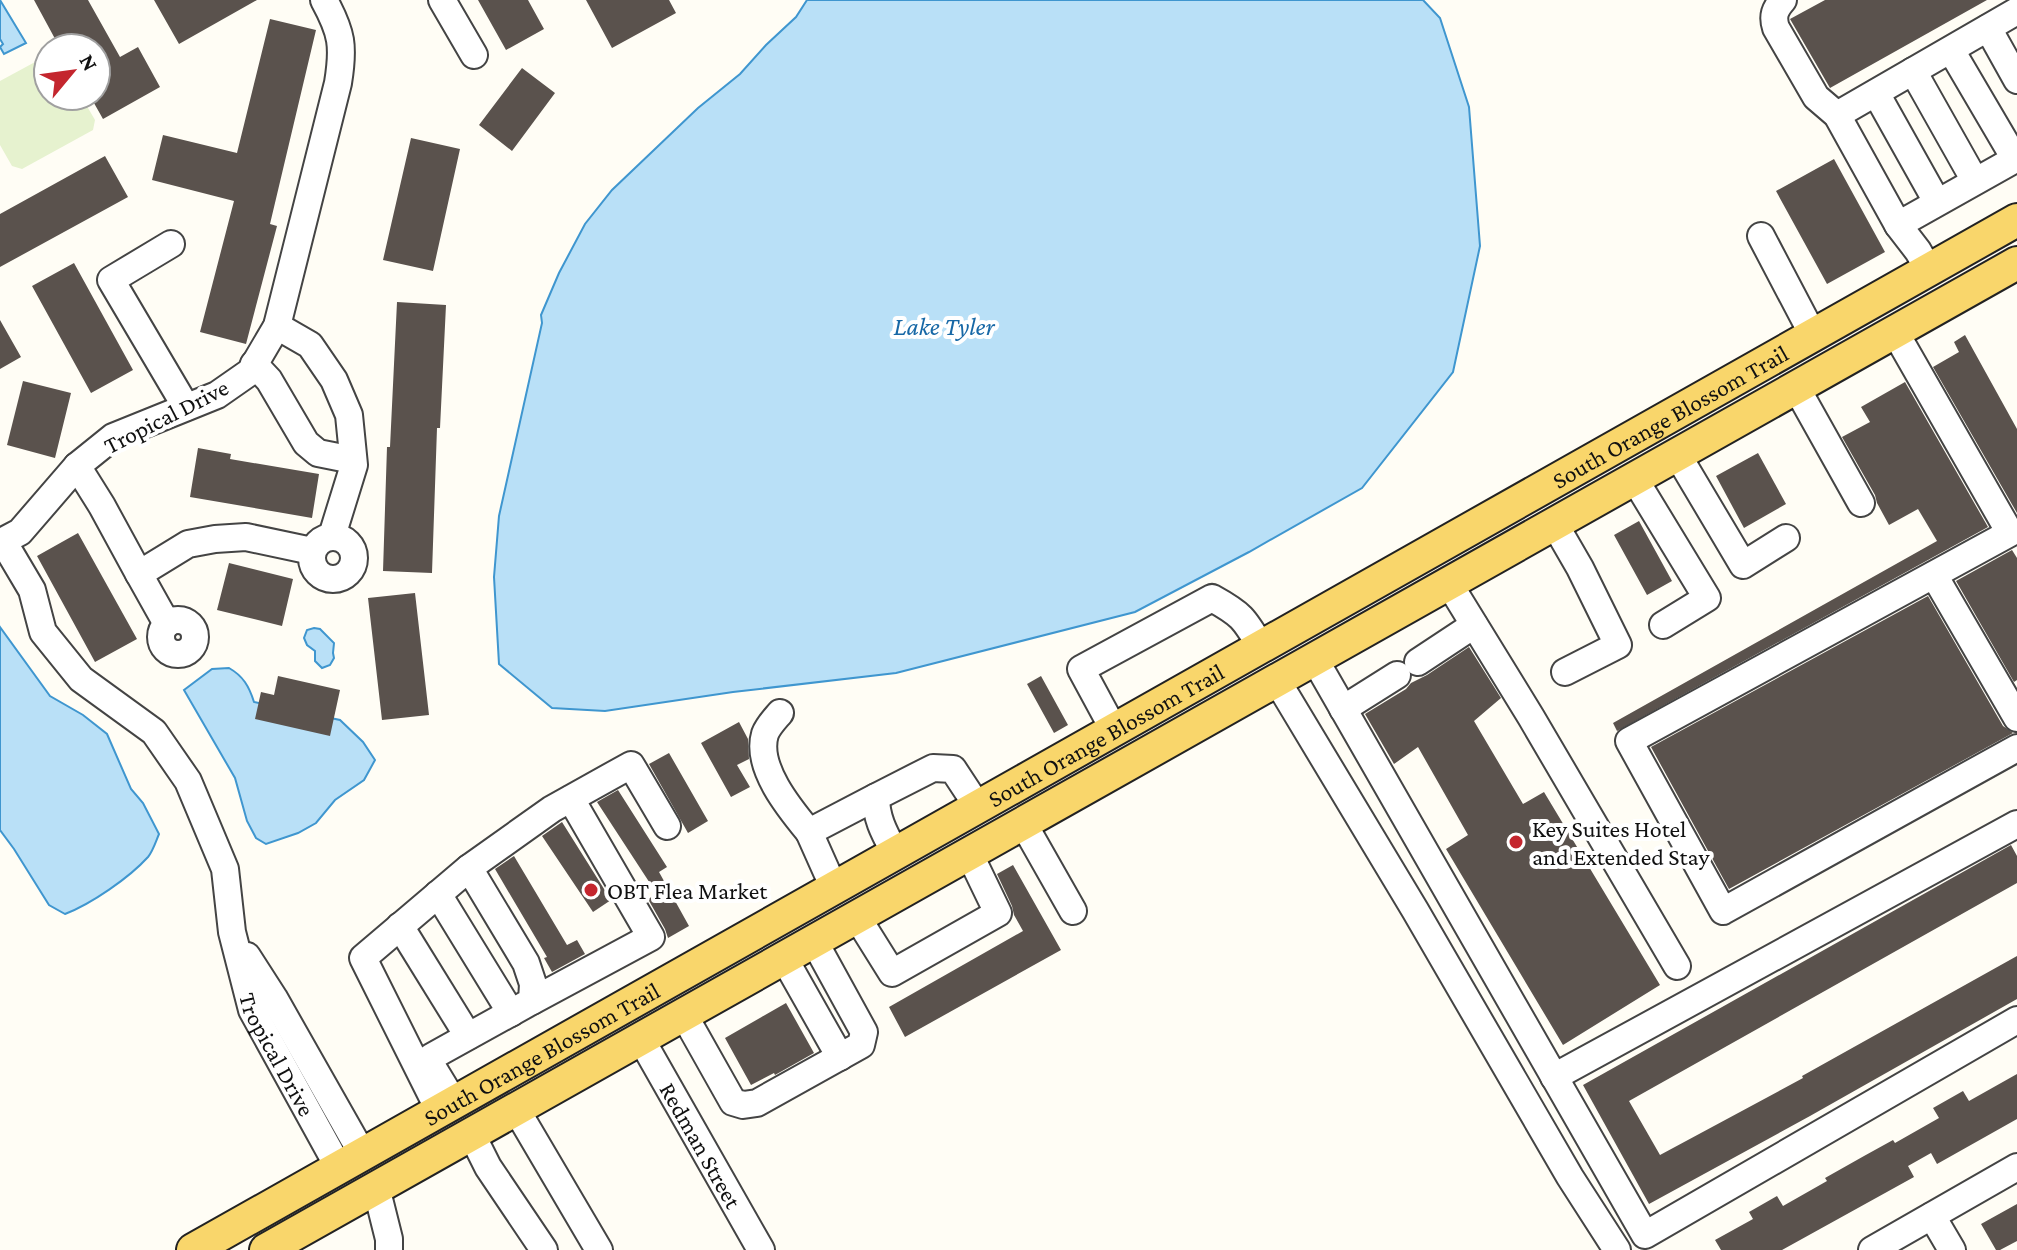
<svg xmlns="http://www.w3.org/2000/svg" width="2017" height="1250" font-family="'Crimson Pro',serif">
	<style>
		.pitch { fill: #e6f2cf }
		.water { fill: #b9e0f7; stroke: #3f96cf; stroke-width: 2 }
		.building { fill: #5a524d }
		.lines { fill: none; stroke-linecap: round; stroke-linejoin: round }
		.minor-casing { stroke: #444; stroke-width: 30 }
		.major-casing { stroke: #222; stroke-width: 36 }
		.minor { stroke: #fff; stroke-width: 26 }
		.major { stroke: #f9d66b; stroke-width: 32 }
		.poi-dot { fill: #c4262e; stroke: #fff; stroke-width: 3 }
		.labels { text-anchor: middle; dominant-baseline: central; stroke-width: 8; stroke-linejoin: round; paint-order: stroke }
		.street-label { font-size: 24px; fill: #111; stroke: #fff }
		.poi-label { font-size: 24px; fill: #111; stroke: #fff; text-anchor: start }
		.water-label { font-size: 26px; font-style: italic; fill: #1768a6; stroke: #fff }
	</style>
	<rect width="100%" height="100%" fill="#fffdf5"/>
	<path class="pitch" d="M48 55V96H81L95 120 93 130 22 169 12 166 0 145V81Z"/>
	<path class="water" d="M0 0 26 43 4 54 0 47 3 44 0 39Z
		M807 0H1423L1440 18 1469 107 1480 246 1453 372 1362 488 1249 552 1135 612 896 673 733 692 605 711 552 708 499 664 494 577 499 516 542 323 541 315 559 273 585 224 612 190 698 108 740 74 766 45 796 17Z
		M0 627 50 696 83 715 107 734 131 789 143 803 159 834C156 841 153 851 148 857 129 878 91 904 65 914L49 905 14 849 0 830Z
		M314 628 320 629 334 643 333 653 334 658 330 665 322 668 315 661V651L307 645 304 638 307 630Z
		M229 668C243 676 249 686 254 702L340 720 363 742 375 760 364 780 335 800 316 823 298 833 266 844 256 838 247 821 235 778 184 690 212 669Z"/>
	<path class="building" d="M34 0H88L120 57 138 47 160 87 103 119 90 96H96V48H60Z
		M154 0H257L179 44Z
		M478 0H528L544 29 506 50Z
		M586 0H669L676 13 612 48Z
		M1825 0H1987L1830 88 1790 19Z
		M270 19 316 30 270 224 277 226 246 344 200 332 234 201 152 180 163 135 237 153Z
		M522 68 555 93 512 151 479 125Z
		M411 138 460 149 433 271 383 260Z
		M105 156 128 197 0 267V214Z
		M1834 159 1885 252 1827 284 1776 191Z
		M74 263 133 370 91 393 32 286Z
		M397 302 446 305 440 428H437L432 573 383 571 387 447H390Z
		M0 320 21 357 0 369Z
		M1965 335 2017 429V513L1933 367 1959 352 1954 342Z
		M23 381 71 393 55 458 7 445Z
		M1905 382 1988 527 1617 731 1613 723 1937 541 1918 509 1889 525 1877 503 1875 495 1842 437 1870 422 1861 407Z
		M198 448 231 454 230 459 319 474 312 518 190 497Z
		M1758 453 1786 504 1744 528 1716 476Z
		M1639 521 1672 581 1647 595 1614 535Z
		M78 533 137 639 95 662 37 556Z
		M2012 550 2017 558V680L2014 682 1956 581Z
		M229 563 293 579 282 626 217 610Z
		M415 593 429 715 382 720 368 598Z
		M1928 596 2003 726 2013 733 1729 889 1651 747Z
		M1469 647 1501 698 1474 721 1523 804 1544 792 1660 985 1563 1045 1446 849 1468 835 1418 747 1394 764 1365 714 1406 689 1411 683 1427 675Z
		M278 676 340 690 330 736 255 719 261 692 274 695Z
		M1041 676 1068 725 1054 733 1027 684Z
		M739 722 748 739 749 759 737 765 750 787 731 797 701 743Z
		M669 753 708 821 688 833 649 764Z
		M618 790 667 867 659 872 689 926 668 938 665 929 648 899 657 894 597 802Z
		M562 822 611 900 593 912 542 836Z
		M2011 845 2017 856V883L1629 1101 1660 1155 1803 1078 1802 1076 2017 956V999L1810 1116 1649 1204 1583 1085Z
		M514 856 567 945 577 940 585 954 552 972 544 958 547 957 495 869Z
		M1013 865 1061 950 905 1037 889 1007 1023 931 1014 915 1012 906 997 874Z
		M786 1003 814 1053 775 1075 774 1073 751 1085 725 1038Z
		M2017 1074V1119L1937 1164 1931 1153 1908 1166 1914 1177 1782 1250H1721L1715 1240 1753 1219 1749 1212 1777 1196 1783 1206 1827 1181 1825 1178 1864 1156 1893 1140 1895 1143 1939 1118 1933 1108 1963 1091 1969 1101Z
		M2017 1204V1241L2000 1250H1996L1981 1224Z"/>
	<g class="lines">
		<defs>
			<g id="minor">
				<path id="s1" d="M324 0C342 33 344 46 338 83L277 326 250 372 217 395 113 437 77 466 20 532 3 541 32 590 43 632 81 679 154 732 188 781 225 869 232 932 252 1010 339 1168"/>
				<path d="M442 0 474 55"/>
				<path d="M1783 0C1775 9 1772 16 1776 28L1816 97 1837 115 1898 225"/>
				<path d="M1988 28 2017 80"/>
				<path d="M1951 50 2015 159"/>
				<path d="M1913 71 1975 181"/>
				<path d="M1876 93 1937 202"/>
				<path d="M1837 115 2017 11"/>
				<path d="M1761 236 1813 335"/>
				<path d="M171 244 111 280 186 407"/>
				<path d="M1929 270 1918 251 1898 225 2017 158"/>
				<path d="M277 326 310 345 334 380 349 415 354 465 332 536"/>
				<path d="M1895 332 2010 533 1629 741 1723 911 2017 748"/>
				<path d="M254 364 269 380 306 443 318 453 353 460"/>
				<path d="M1796 387 1861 503"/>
				<path d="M1677 454 1743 565 1786 538"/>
				<path d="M77 466 102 506 139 574 188 544 215 539 246 537 312 551"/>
				<path d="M1634 478 1707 598 1663 625"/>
				<path d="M1554 523 1580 568 1618 645 1565 672"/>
				<circle cx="333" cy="558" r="21"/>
				<path d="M139 574 167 624"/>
				<path d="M1934 575 2017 718"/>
				<path d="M1448 582 1531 717 1677 966"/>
				<circle cx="178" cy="637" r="17"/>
				<path d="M1314 658 1645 1235 2017 1020"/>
				<path d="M1418 662 1474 625"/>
				<path d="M1276 679 1415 910 1570 1177 1617 1250"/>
				<path d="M1343 709 1397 675"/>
				<path d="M780 713C774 720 768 726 765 734 755 767 790 809 809 832"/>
				<path d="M1114 730 1081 669 1212 598C1241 614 1244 618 1261 647"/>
				<path d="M1023 823 1073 911"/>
				<path d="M895 853C885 834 876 819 876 797L933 768 953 769 978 807"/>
				<path d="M469 868 526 963 533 984 532 1001 431 1057 430 1063 447 1091 446 1107 433 1098 363 958Z"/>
				<path d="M469 868 552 809 631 765 667 826"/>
				<path d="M834 888 809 832 876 797"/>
				<path d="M438 894 511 1013"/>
				<path d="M857 917 892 973 998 913 969 853"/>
				<path d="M400 926 468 1036"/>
				<path d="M247 956 274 998 363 1155"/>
				<path d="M784 958 840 1057"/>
				<path d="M532 1001 651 937 571 799"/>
				<path d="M684 1015 733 1102 743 1105 757 1103 861 1045 864 1032 814 941"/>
				<path id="s2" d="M641 1039 761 1250"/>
				<path d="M1554 1077 2017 824"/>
				<path d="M516 1109 599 1250"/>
				<path d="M471 1133 488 1167 544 1250"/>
				<path d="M376 1187 389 1239V1250"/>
				<path d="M1932 1216 1952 1250"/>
				<path d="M1872 1250 2017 1167"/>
			</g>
			<g id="major">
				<path id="s3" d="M193 1250 2017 220"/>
				<path d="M266 1250 2017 263"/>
			</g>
		</defs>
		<use href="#minor" class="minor-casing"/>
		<use href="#major" class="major-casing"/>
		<use href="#minor" class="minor"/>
		<use href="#major" class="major"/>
	</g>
	<g class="poi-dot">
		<circle cx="1516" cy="842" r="8"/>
		<circle cx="591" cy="890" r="8"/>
	</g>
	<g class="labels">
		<g class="street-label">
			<text transform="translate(166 416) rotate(-27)">Tropical Drive</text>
			<text stroke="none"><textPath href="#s3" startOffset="1696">South Orange Blossom Trail</textPath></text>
			<text stroke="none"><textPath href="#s3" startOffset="1048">South Orange Blossom Trail</textPath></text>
			<text stroke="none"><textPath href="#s1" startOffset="1296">Tropical Drive</textPath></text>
			<text stroke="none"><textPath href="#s3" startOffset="400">South Orange Blossom Trail</textPath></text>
			<text stroke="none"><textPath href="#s2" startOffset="122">Redman Street</textPath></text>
		</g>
		<g class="poi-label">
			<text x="1532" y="828">Key Suites Hotel<tspan x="1532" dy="28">and Extended Stay</tspan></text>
			<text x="607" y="890">OBT Flea Market</text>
		</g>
		<g class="water-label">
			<text x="944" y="326">Lake Tyler</text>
		</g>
	</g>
	<g transform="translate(72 72) rotate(61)"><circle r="38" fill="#ffffff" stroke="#a0a0a0" stroke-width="2"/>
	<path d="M0-6L14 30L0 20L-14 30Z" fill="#c4262e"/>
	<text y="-12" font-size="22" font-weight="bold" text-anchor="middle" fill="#111111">N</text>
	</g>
</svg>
